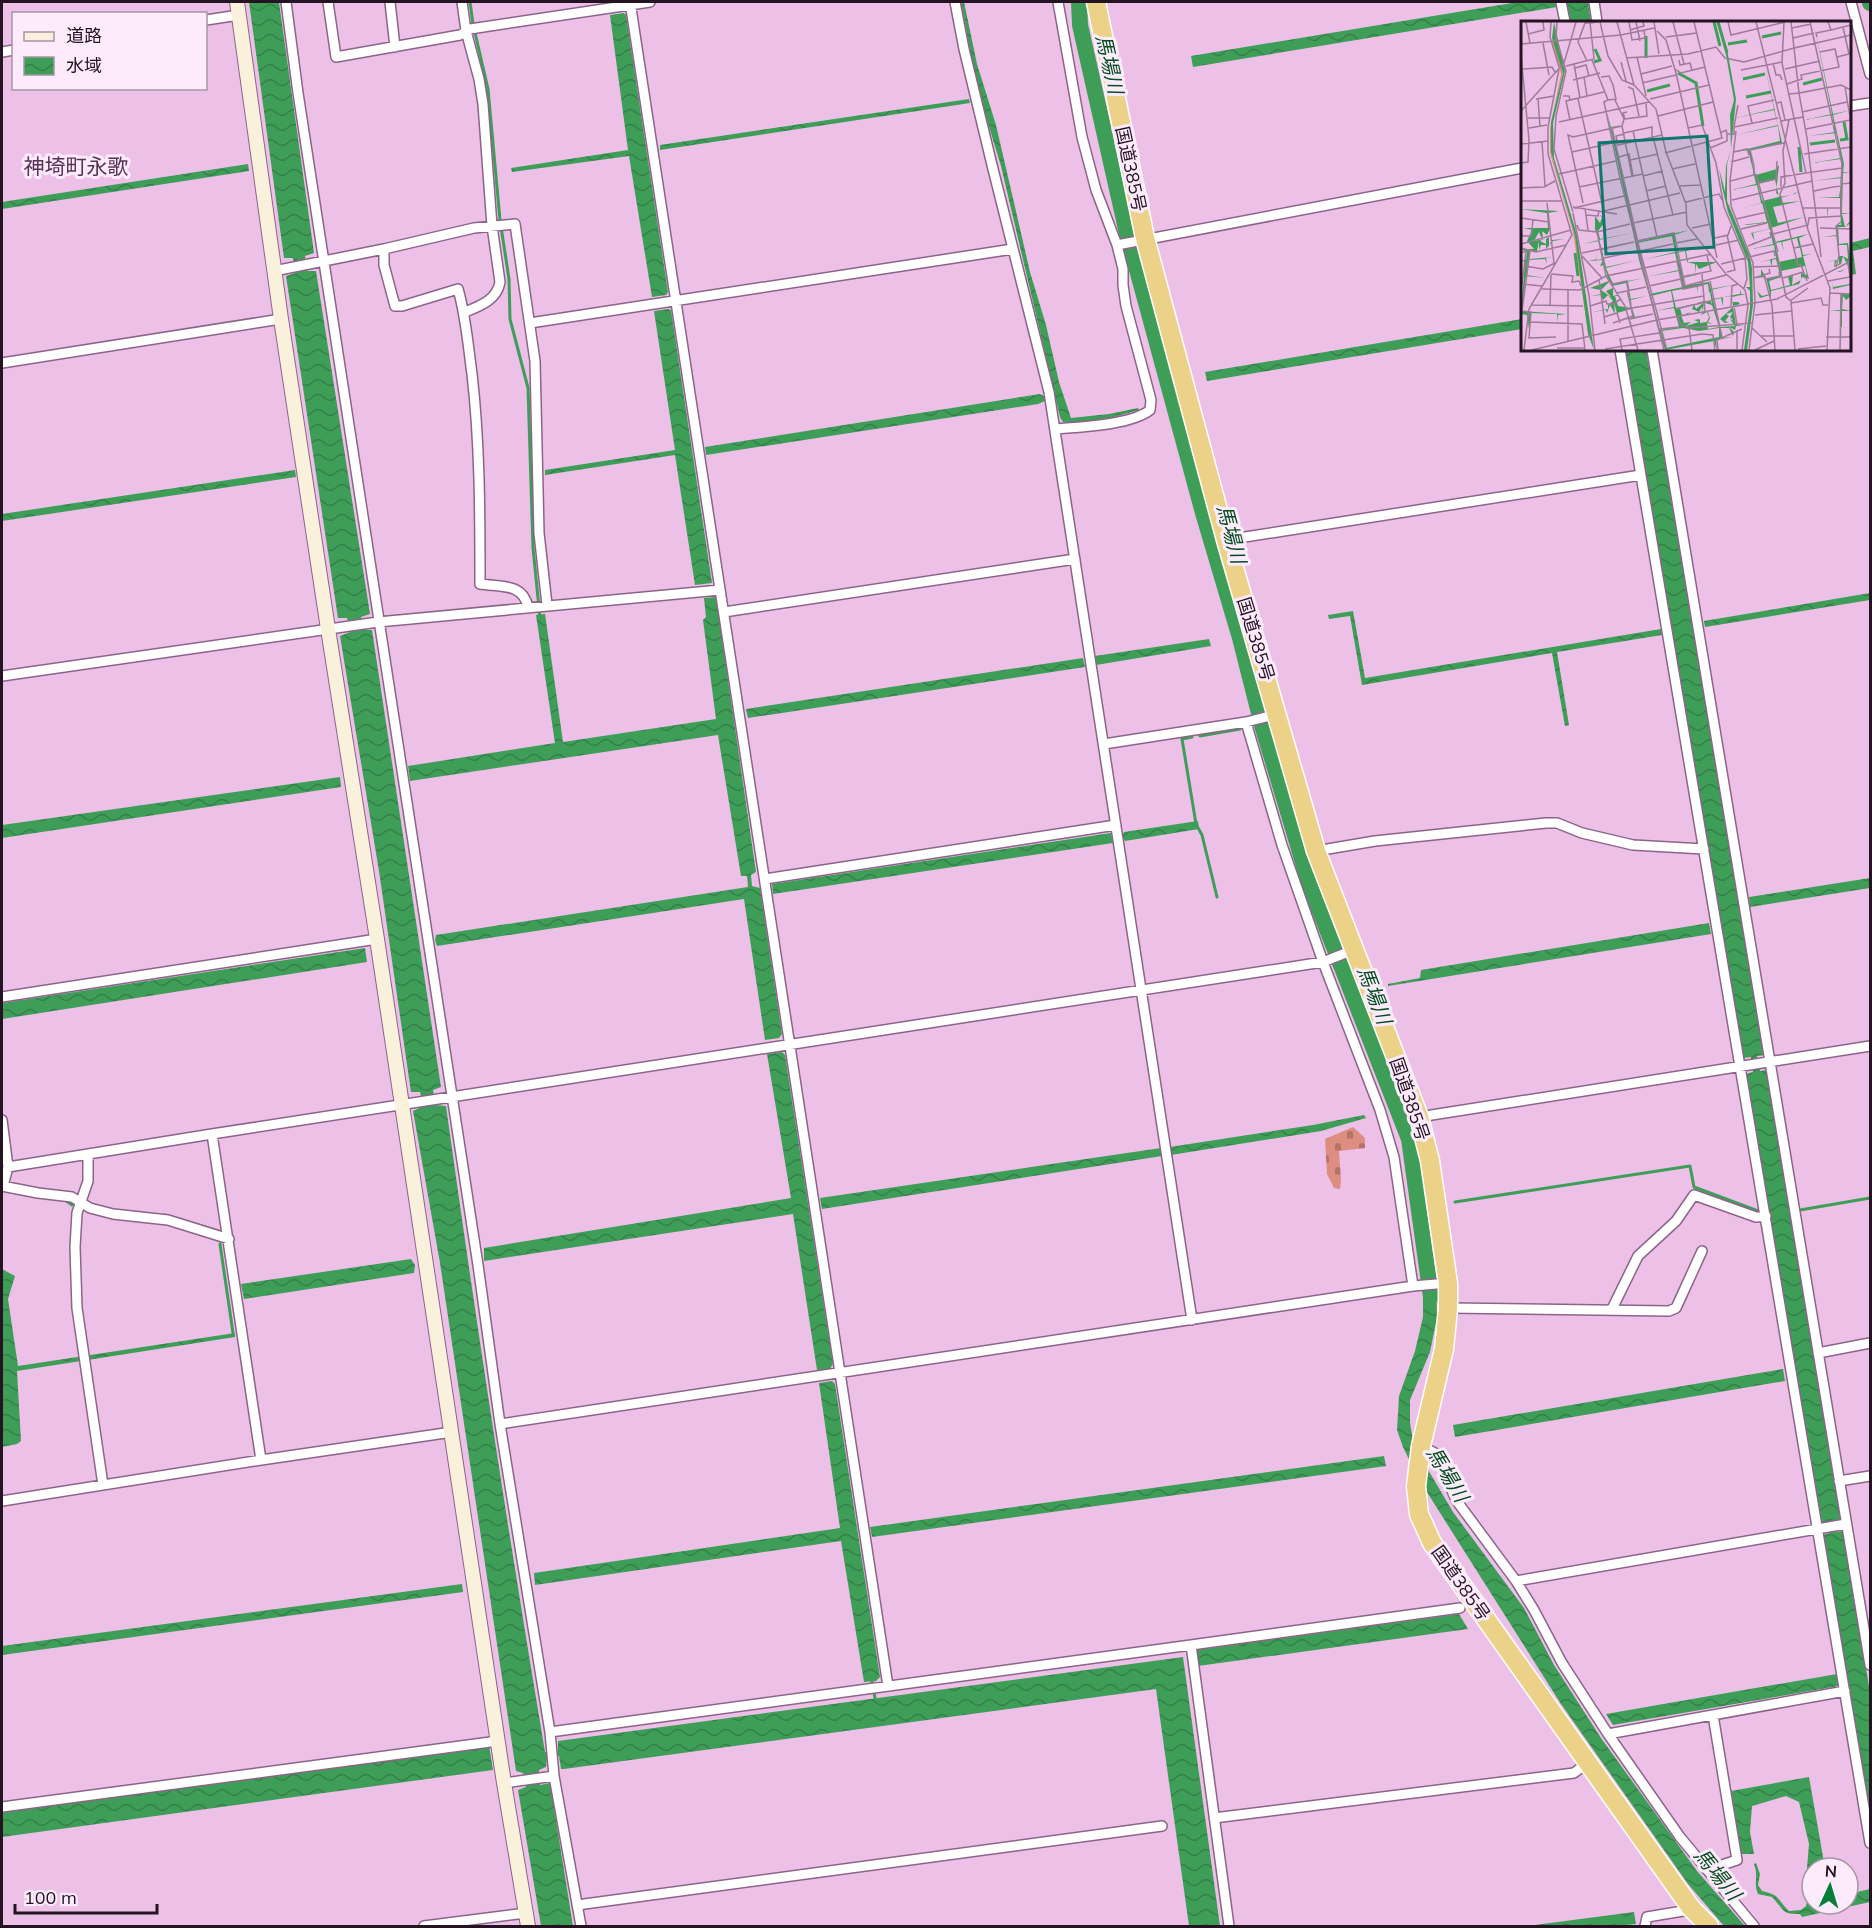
<svg xmlns="http://www.w3.org/2000/svg" width="1872" height="1928" font-family="Mulish,'Noto Sans JP',sans-serif">
	<style>
		.cemetery { fill: url(#cemetery-stones) }
		.water { fill: url(#water-waves) }
		.lines { fill: none; stroke-linecap: round; stroke-linejoin: round }
		.stream { stroke: #3e9e58; stroke-width: 3 }
		.river { stroke: #3e9e58; stroke-width: 16 }
		.street-casing { stroke: #8c6489; stroke-width: 12 }
		.secondary-casing { stroke: #8c6489; stroke-width: 16 }
		.highway-casing { stroke: #fff; stroke-width: 21 }
		.street { stroke: #fff; stroke-width: 9 }
		.secondary { stroke: #f9f1db; stroke-width: 14 }
		.highway { stroke: #ecd188; stroke-width: 18 }
		.labels { text-anchor: middle; dominant-baseline: central; stroke-width: 6; stroke-linejoin: round; paint-order: stroke }
		.street-label { font-size: 18px; fill: #241423; stroke: #fdebfb }
		.water-label { font-size: 20px; font-style: italic; fill: #034d1f; stroke: #fdebfb }
		.quarter-label { font-size: 21px; fill: #583356; stroke: #fdebfb }
		.inset-river { fill: none; stroke: #3e9e58; stroke-width: 3 }
		.inset-road { fill: none; stroke: #9d7b99; stroke-width: 1.5 }
		.view { fill: #0f766e; fill-opacity: 0.15; stroke: #0f766e; stroke-width: 3 }
		.inset-edge { fill: none; stroke: #241423; stroke-width: 3 }
	</style>
	<defs>
		<pattern id="cemetery-stones" width="16" height="16" patternUnits="userSpaceOnUse" patternTransform="scale(1.5)"><rect width="16" height="16" fill="#dd8e81"/><path d="M2 7V4a2 2 0 0 1 4 0v3zM10 15v-3a2 2 0 0 1 4 0v3z" fill="#b37369"/></pattern>
		<pattern id="water-waves" width="16" height="10" patternUnits="userSpaceOnUse" patternTransform="scale(1.5)"><rect width="16" height="10" fill="#3e9e58"/><path d="M0 5q4-4 8 0t8 0" fill="none" stroke="#348048"/></pattern>
	</defs>
	<rect width="100%" height="100%" fill="#edc0e8"/>
	<path class="cemetery" d="M1353 1127 1365 1138V1148L1339 1151 1341 1180 1340 1189 1334 1188 1327 1174 1325 1139Z"/>
	<path class="water" d="M249 2H279L314 253 305 256 307 271H316L370 614 361 617 363 630H372L441 1087 433 1090 436 1105 446 1106C476 1322 509 1538 545 1752L558 1751V1741L1183 1657 1220 1926H1189L1156 1689 564 1769H561L559 1756 547 1757 546 1767 539 1770 540 1785 550 1783 573 1926H541L518 1790 526 1787 523 1773 516 1771 440 1263 413 1111 423 1106 420 1092H411L379 871 340 636 350 632 347 618H338L286 276 295 273 293 258H284Z
		M961 2H964L977 64 996 125 1030 272 1046 325 1059 382 1071 418 1109 414 1138 408 1139 410C1116 416 1087 427 1063 422L1060 417 1001 166 976 84Z
		M1518 2H1556L1557 7 1193 67 1191 56Z
		M1566 2H1588L1591 22H1569Z
		M624 13 626 15 668 292 666 295 652 297 629 156 512 172 511 168 628 150 610 15Z
		M969 99 970 103 660 150V145Z
		M248 164 249 171 2 209V202Z
		M1870 238V247L1853 251 1856 274 1850 275V243Z
		M668 309 671 310 712 583 695 585 675 455 545 475V470L675 450 654 311Z
		M1522 319V329L1207 381 1205 372Z
		M1624 350H1646L1765 1055 1757 1056 1760 1071 1767 1070 1841 1519 1834 1521 1836 1532 1843 1531 1870 1692V1820L1822 1535 1830 1533 1828 1522 1820 1523 1746 1074 1753 1072 1751 1059V1057L1743 1058Z
		M1040 394 1045 397V401L1038 404 706 455 705 447Z
		M295 470 296 477 2 521V514Z
		M1870 593V600L1705 627 1704 621Z
		M716 597 756 872 751 875 752 886 760 888 782 1034 779 1038 765 1040 744 899 437 946 435 940 436 935 748 887 747 876H741L718 735 410 781 408 766 555 743 536 615 545 614 563 742 716 719 703 620 706 617 704 598Z
		M1353 611 1365 678 1661 629 1662 635 1557 652 1569 725 1565 726 1552 653 1362 685 1350 616 1329 619 1328 615Z
		M1209 639 1211 646 1096 665 1095 656Z
		M1083 658 1085 667 748 718 746 709Z
		M340 777 341 787 2 838V825Z
		M1198 821 1199 829 1125 841 1122 836 1124 832Z
		M1111 833 1113 843 773 894 772 884Z
		M1870 878V888L1750 907 1749 897Z
		M1709 923 1711 934 1388 986V984L1420 978 1421 970Z
		M365 948 367 962 2 1019V1003Z
		M782 1052 785 1055 833 1364 830 1369 817 1370 793 1214 484 1261V1248L791 1198 767 1054Z
		M1364 1115 1366 1118 1321 1131 1171 1155 1170 1147 1313 1125Z
		M1161 1148 1162 1156 822 1209 820 1198Z
		M411 1259 415 1265 414 1273 244 1299 241 1284Z
		M2 1269 15 1276 8 1299 18 1366 235 1333V1337L17 1371 21 1441 17 1444 2 1447V1311L3 1302Z
		M1423 1275H1436L1437 1318 1430 1352 1410 1400V1423L1414 1446 1453 1512 1524 1608 1554 1665 1601 1738 1697 1871 1745 1926H1724L1688 1884 1561 1704 1418 1478 1403 1447 1397 1430 1399 1396 1415 1351 1423 1317Z
		M1783 1369 1785 1381 1455 1437 1453 1425Z
		M832 1381 835 1384 880 1677 876 1681 864 1682 841 1541 535 1585 534 1573 840 1528 819 1383Z
		M1384 1456 1386 1466 872 1537 870 1527Z
		M462 1584 463 1592 2 1655V1646Z
		M1459 1614 1468 1629 1198 1666 1196 1650Z
		M1837 1674 1839 1686 1613 1725 1606 1714Z
		M489 1745 493 1770 2 1837V1812Z
		M1809 1777 1825 1868H1812V1904H1848V1894L1870 1889V1902L1802 1917 1800 1914C1781 1915 1784 1909 1772 1897L1758 1894C1753 1882 1759 1878 1754 1864L1756 1863 1760 1874 1758 1885 1762 1891C1781 1895 1777 1900 1789 1911L1801 1910 1806 1906 1809 1893 1807 1868 1809 1844 1799 1802 1786 1796 1752 1806 1750 1832 1754 1854H1741L1731 1791Z
		M1634 1912 1636 1924 1617 1926H1527Z"/>
	<g class="lines">
		<path class="stream" d="M470 2 473 24 488 89 500 220 509 279 510 319 528 388 533 548 540 618
			M1200 736 1240 729
			M1192 737 1182 739 1196 824 1202 835 1217 897
			M65 1200 72 1205
			M1455 1202 1690 1166 1694 1187 1758 1211
			M1800 1210 1870 1198
			M165 1215 218 1231
			M220 1244 233 1333
			M872 1682 875 1698"/>
		<path class="river" d="M1079 2 1080 25 1126 229 1203 513 1240 638 1262 725 1310 886 1409 1139 1431 1297
			M1870 2V3"/>
		<defs>
			<path id="street" d="M286 2 298 93 478 1265 500 1424 550 1732 554 1776 504 1783
				M328 2 336 57 460 35 470 29 650 2
				M390 2 395 47
				M462 2 466 31 479 79 483 104 492 226 500 282C497 300 480 306 465 312
				M630 2 888 1686
				M955 2 964 49 993 169 1049 392 1192 1320
				M1561 2 1565 22
				M1594 2 1597 22
				M1851 2 1870 74
				M206 20 239 15
				M2 52 14 50
				M1850 106 1870 103
				M1117 245 1522 168
				M384 249V265L395 306H402L458 289C466 317 468 345 472 374 480 444 480 514 480 584 501 587 523 583 528 607
				M274 271 384 249 474 228 515 224 535 361 539 533 547 605
				M530 323 1013 249
				M1620 350 1870 1843
				M1652 350 1870 1665
				M2 363 281 319
				M1055 429C1080 427 1131 425 1150 410L1151 400 1126 306 1123 285V269L1117 245 1096 190 1082 137 1058 2
				M1226 540 1641 475
				M724 612 1075 559
				M2 676 378 622 720 590
				M1246 722 1282 845 1323 962 1380 1110 1394 1157 1413 1286
				M1104 744 1246 722 1278 714
				M1316 851 1375 841 1546 823H1557L1582 833 1633 845 1704 849
				M765 879 1116 825
				M2 997 377 939
				M1419 1117 1870 1046
				M2 1120 8 1167 3 1186
				M212 1134 261 1460
				M88 1155V1181L77 1213 75 1247 77 1308 103 1485
				M8 1167 212 1134 1323 962 1353 950
				M2 1186 38 1193 72 1197 90 1208 113 1214 168 1220 229 1239
				M1448 1308 1669 1311 1676 1308 1702 1251
				M1612 1309 1638 1256 1676 1221 1694 1195 1756 1217 1766 1216
				M1818 1353 1870 1343
				M500 1424 1413 1286 1448 1283
				M1421 1446 1437 1454 1456 1500 1516 1581 1534 1610 1562 1663 1608 1734 1680 1837 1754 1926
				M1839 1481 1870 1476
				M2 1501 261 1460 452 1432
				M1516 1581 1846 1524
				M1191 1645 1460 1608
				M550 1732 1191 1645 1229 1926
				M1608 1734 1845 1691
				M554 1776 581 1926
				M2 1807 498 1741
				M1214 1818 1574 1773 1587 1763
				M1707 1870 1737 1860 1713 1715
				M577 1905 1162 1826
				M424 1926 526 1913
				M1645 1926 1647 1917 1683 1911 1691 1908"/>
			<path id="secondary" d="M237 2 281 319 328 629 377 939 504 1783 528 1926"/>
			<path id="highway" d="M1096 2 1145 238 1226 540 1316 851 1419 1117 1430 1161 1448 1283V1308L1444 1349 1421 1446 1416 1486 1419 1514 1432 1543 1691 1908 1709 1926"/>
		</defs>
		<use href="#street" class="street-casing"/>
		<use href="#secondary" class="secondary-casing"/>
		<use href="#highway" class="highway-casing"/>
		<use href="#street" class="street"/>
		<use href="#secondary" class="secondary"/>
		<use href="#highway" class="highway"/>
	</g>
	<g class="labels">
		<g class="street-label">
			<text transform="translate(1131 169) rotate(78)">国道385号</text>
			<text transform="translate(1256 639) rotate(73)">国道385号</text>
			<text transform="translate(1410 1099) rotate(71)">国道385号</text>
			<text transform="translate(1461 1583) rotate(55)">国道385号</text>
		</g>
		<g class="water-label">
			<text transform="translate(1110 64) rotate(77)">馬場川</text>
			<text transform="translate(1232 534) rotate(75)">馬場川</text>
			<text transform="translate(1375 995) rotate(69)">馬場川</text>
			<text transform="translate(1448 1474) rotate(59)">馬場川</text>
			<text transform="translate(1718 1874) rotate(51)">馬場川</text>
		</g>
		<g class="quarter-label">
			<text x="76" y="166">神埼町永歌</text>
		</g>
	</g>
	<g transform="translate(1521 21)">
		<rect width="330" height="330" fill="#edc0e8"/>
		<path d="M30 18 35 25 42 52 30 101V131L54 215 64 274 68 317 52 211 29 132V107L40 53Z" fill="#dd8e81"/>
		<path d="M33 1 44 50 32 102 33 137 56 214 73 329 67 313 54 215 30 131V101L42 52 31 17ZM293 4 312 93 330 89 312 94 323 143 322 151H330L322 152 321 192H330L321 193 324 206 330 199V204L328 203 324 206H317L318 223 327 222 330 246V275L325 279 322 275 321 288 330 290H321V306L330 307 320 306 321 329 319 290 308 289H319L320 273H329V264L312 268 311 260 312 266 329 263 330 248 327 247 319 251H316L328 247 322 235 320 243 313 246 314 239 305 241 316 239 314 244 318 243V235H322L327 238 326 224H316V215L301 216 316 214 315 204H320L319 187 307 188V197L306 188 319 187V177H296L318 176 321 157 292 160 321 156 320 138 290 142 320 137 315 112 287 115 314 111 311 94 283 99 311 93ZM204 28H206L215 78 210 128 206 144V180L229 236 231 247 232 284 226 329H223L229 286V270L225 266H229L227 241 207 191 201 166 198 147 204 171 205 145 210 128 209 94 213 79ZM242 36 261 122 229 129 231 137 261 130 231 137 232 146 235 154 256 148V146L258 144 255 172 260 176 273 173 272 164 273 172 278 171 260 177 261 182 280 180 252 186 257 202 283 196 250 207 254 221 287 213 278 217 282 234 291 233 282 235 288 258 281 256 278 263 250 270V278L249 274 239 277 236 270 241 275 249 273 245 256 234 257 240 255V248L246 258 259 255 257 246 248 248 257 246 255 238 251 239V246L249 239 239 241 255 237 253 224 230 228 252 223 249 208 232 212 234 222V223L229 224 234 221 230 212 248 208 247 202 219 204 246 201 241 182 217 188 240 182 236 164 210 169 235 163 231 145 210 151 231 145 227 129 214 131 259 120 257 105 215 114 257 104 253 89 214 97 253 88ZM254 159 258 176 241 180 237 163ZM276 217 278 226 273 227H279L281 236 258 241 254 222 260 221 263 230 261 221ZM284 245 286 254 280 252V259L271 264 272 254 267 256 269 264 250 269 248 260 261 256 260 250ZM86 92 88 99 101 96 88 99 90 106 100 104 91 107 116 221 168 209 153 214 156 231 180 226 165 230 167 241H196L178 248 175 243 174 254 181 253 162 257 163 265 188 261 190 268 216 263 190 269 192 278 213 274 219 273V268L220 273H225L211 276 212 281H217L219 283 212 285 211 275 202 276V285L200 277 192 279 199 306 214 305 209 298 213 300 209 296 212 291 205 293 208 295 204 300 208 301 204 302 199 298 212 286 215 304 223 305H215L214 309 208 306 213 311V312L212 315 208 307H199L201 317 212 316 195 319 196 329 193 320 144 329 118 239ZM151 215 154 231 121 239 154 232 158 249 125 256 116 222ZM164 230 166 241 174 243V254L162 256 156 232ZM158 250 162 266 129 273 125 256ZM187 263 188 271 183 272 189 271 191 283 189 280 184 281V282L191 284 198 306 187 308 186 302 192 303 187 301 189 297 187 291H182L180 294 186 291 188 296 186 301 179 302V299L178 298 173 299 178 301 165 305 170 301 163 302 160 294 167 293 170 291 161 294 159 287 173 284 171 288 178 291 181 286 182 290 183 280 176 282H182L175 288 173 283 155 287 151 270 176 265 177 272V265ZM150 270 153 286 134 290 130 275ZM153 287 158 306 139 309 134 290ZM162 307 178 310 198 307V316L145 327 140 310ZM0 188 38 190 27 192 29 208 26 214 21 210 22 216H20L18 211 13 220 23 218 19 220 25 223V218L28 216V225L31 219 44 218 32 220 25 228V224H20L18 229V220L16 230H9L8 238 32 236 25 237 26 243 24 238 7 239 6 254 24 257 5 255 3 273 16 274 3 273 0 290 45 293 37 294V302L36 293 10 292 8 309 35 310 8 309 6 294 0 293 4 241 0 239H5L6 231 0 228H13L6 220 11 209 3 207H27L26 192ZM64 189 66 209 74 208V195L79 202 81 196 78 194 84 196V201L97 198 84 201 77 210 79 218 111 212 78 219 81 228 113 221 81 229 85 246 117 239 85 247 92 263 122 257 106 261 110 278 126 275 110 279 111 287 114 296 131 293 108 298 112 305 107 298 92 302 112 296 110 288 96 292 93 282 94 293 89 284 86 292 85 289 71 291 87 288V284L92 280 87 274 82 279 80 274 70 275 80 273V269L90 276 85 270 92 267V275L96 274 98 275H94L97 285 111 287 105 262 91 265 88 261 80 269 69 267 88 260 83 244 79 245 82 239 67 240 76 238 74 229 76 239 82 238 78 220 62 223 78 219 74 208 58 210 66 209Z" fill="#3e9e58" fill-rule="evenodd"/>
		<path class="inset-river" d="M193 1 199 25M197 1 206 32M241 16 260 12M207 23 226 20M125 37V15M73 41 79 39 74 28M157 52 175 62 182 105M222 58 244 53M282 63 301 58M126 70 149 64M225 76 250 71M319 119 326 118 323 101M289 123 314 120M278 126 280 151M54 232 57 255"/>
		<path class="inset-road" d="M5 1 9 22M30 1 29 16 38 46M36 1 35 16 45 50 35 95 33 128 52 191M79 1 87 35 101 59 113 64M96 1 113 64 135 88 145 131 165 183 166 204 205 253 224 269 227 283M108 1 111 19 124 17 123 9M115 1 119 20M133 1 138 33M152 1 163 43M207 1 210 14 264 1M235 1 287 209 309 267 306 329M263 1 261 42 285 152 321 147M270 1 273 27 330 14M289 1 321 143 320 163 330 162M271 7 290 3M109 9 123 5 122 1M310 9 330 4M136 10 145 19 155 52 196 237M7 13 23 9 22 1M100 14 133 7M145 16 176 12M296 16 295 12 310 9 307 1M272 17 293 12M71 19 69 2 77 1M22 22 28 54M0 23 100 14M0 34 8 119 7 141 0 142M116 36 125 75M316 36 328 33 322 6M105 37 167 33 195 26 204 37 223 41 273 27 278 72 320 64 330 69M71 39 87 79 83 81 99 157 143 329M158 39 159 44 169 42 171 49M66 40 57 21 64 2H69M100 41 105 60M252 42 255 54H259L261 59M53 43 59 77M45 45 73 38 71 19M54 47 65 44 68 55M2 48 31 46 34 51M154 48 160 52 184 46M264 48 299 40M220 49 261 41M120 53 151 45M63 56 66 75M80 56 88 55 92 64 95 78 87 79M52 59 79 52M121 62 155 54M266 63 281 58 280 54 318 46 314 28 299 31M107 66 112 68 118 95M324 66 330 102M268 73 278 72 286 117 300 236M42 75H48L49 79 83 71M17 77 19 106M15 78 33 75M57 78 83 191M129 78 188 64M49 79 45 80 49 99M94 79 103 98 101 105 111 155M256 82 260 81 264 99M0 90 43 42 55 1M106 91 102 92 104 98 126 95 125 82M281 91 326 81M137 95 192 81M7 97H29M268 99 262 130 264 162 259 173 277 244H280L286 260M260 100 282 96M38 101 128 81M231 102 227 85 253 79M213 106 217 84M8 107 26 104M91 107 117 222M167 107 181 104 195 142 203 186M285 108 329 99M112 110 136 216M103 112 131 106V116M199 112 205 109 206 113H213V106L257 97M103 113 95 115 97 124 141 114M132 116 152 194M21 121 24 165M0 123 27 120M189 127 206 120V113M51 131 91 122M213 131 226 128 228 134M144 132 201 117 173 1M283 133 330 126M95 137 108 133 112 155M109 139 137 133M210 141 228 136M233 145V154L209 160 210 185 232 242 234 281M233 145 229 129 263 122M151 148 174 143M38 153 95 140M235 153 257 231M122 155 142 150M0 156V187M209 160 215 110M237 162 255 158 256 140M159 165 179 164M58 166 122 153M260 166V156L285 152M0 167 23 166 34 160M125 170 145 165M293 170 312 166M211 179 291 160M1 180H41M165 181 198 173 201 179M26 182 33 242M62 182 47 114 52 116 101 105M52 186 96 193M203 186 224 236 226 258 223 267M53 187 103 175M64 187 67 209M282 187H319M83 190 159 172M52 192 68 274 74 329M65 194 77 195 78 189M0 197 28 201M215 198 246 191M112 202 166 191M56 204 58 209 76 211 85 255 104 285 117 329M171 207 190 203M299 207 330 208M0 208 1 215H10L12 199M220 208 246 202M76 211 109 203M252 213 287 204 288 197 320 195V165L312 166M194 217 207 214 210 205M116 220 153 212 164 265 205 254M117 222 146 329M155 222 176 218M0 223 50 209M195 224 218 219M227 225 250 216 249 211M0 227 15 231 45 224M273 227 292 223M9 230 1 290 10 291 8 317 35 316M119 230 152 223M0 231H5L1 263 21 265M61 232 113 221M256 232 265 276 270 280 274 329M61 235 81 257M83 237 116 230M156 240 162 268 182 264M329 240 330 217M200 243 253 230 254 235M4 245 22 248 34 242M232 246 259 245M315 246 318 235 315 205 320 201M206 251 214 249 206 214M30 253 52 255 51 261 58 260 60 265M181 253 184 290M243 254 251 284 254 329M160 256 190 250 186 235M233 257 249 252 248 248M262 257 282 251M78 258 84 303M245 258 259 255 258 251M90 260 92 263 106 260 108 269M189 260 201 316M307 260 329 256 327 242M128 265 160 258M21 268 59 269 85 255 190 233M47 269V320M96 272 125 266M309 272 330 273M269 280 287 267M270 282 300 277 302 284H307M11 284 62 285M29 284 30 254M69 285 85 280 86 283H92L100 278M210 285 211 265 217 263M213 285 216 304M105 288 183 275M155 288 193 279M234 294 270 290M83 296 96 292 99 302M157 296 159 303 168 307 231 302M109 298 132 293M9 301 61 303 64 329M92 302 112 295 106 269M168 307 171 329M231 307 246 321M139 308 158 306M216 309V328M181 313 192 314 194 329M239 315H273M305 316H330M36 327H63M84 328 181 313M277 328 305 325M3 329 8 288 51 214 27 133V106L38 48M11 329 136 299 256 278 330 240M101 329 99 318 138 312M197 329 196 319 221 308M221 329 227 284M228 329 234 282M234 329 253 320M319 329 320 272"/>
		<path class="view" d="M186 115 193 226 85 233 78 122Z"/>
		<rect width="330" height="330" class="inset-edge"/>
	</g>
	<rect width="1872" height="1928" fill="none" stroke="#241423" stroke-width="6"/>
	<rect x="12" y="12" width="195" height="78" fill="#fdebfb" stroke="#a695a5" stroke-width="1.5"/>
	<rect x="24" y="32" width="30" height="9" fill="#f9f1db" stroke="#a695a5" stroke-width="1.5"/>
	<text x="66" y="42" font-size="18" fill="#241423">道路</text>
	<rect x="24" y="57" width="30" height="18" fill="url(#water-waves)" stroke="#a695a5" stroke-width="1.5"/>
	<text x="66" y="72" font-size="18" fill="#241423">水域</text>
	<g transform="translate(1830 1886) rotate(4)"><circle r="28" fill="#fdebfb" stroke="#a695a5" stroke-width="1.5"/>
	<path d="M0-4.5L10 22L0 15L-10 22Z" fill="#037f37"/>
	<text y="-9" font-size="16" font-weight="bold" text-anchor="middle" fill="#241423">N</text>
	</g>
	<path d="M15 1904v9h142v-9" fill="none" stroke="#241423" stroke-width="3"/>
	<text x="24" y="1904" font-size="18" fill="#241423" stroke="#fdebfb" stroke-width="4.5" paint-order="stroke">100 m</text>
</svg>
